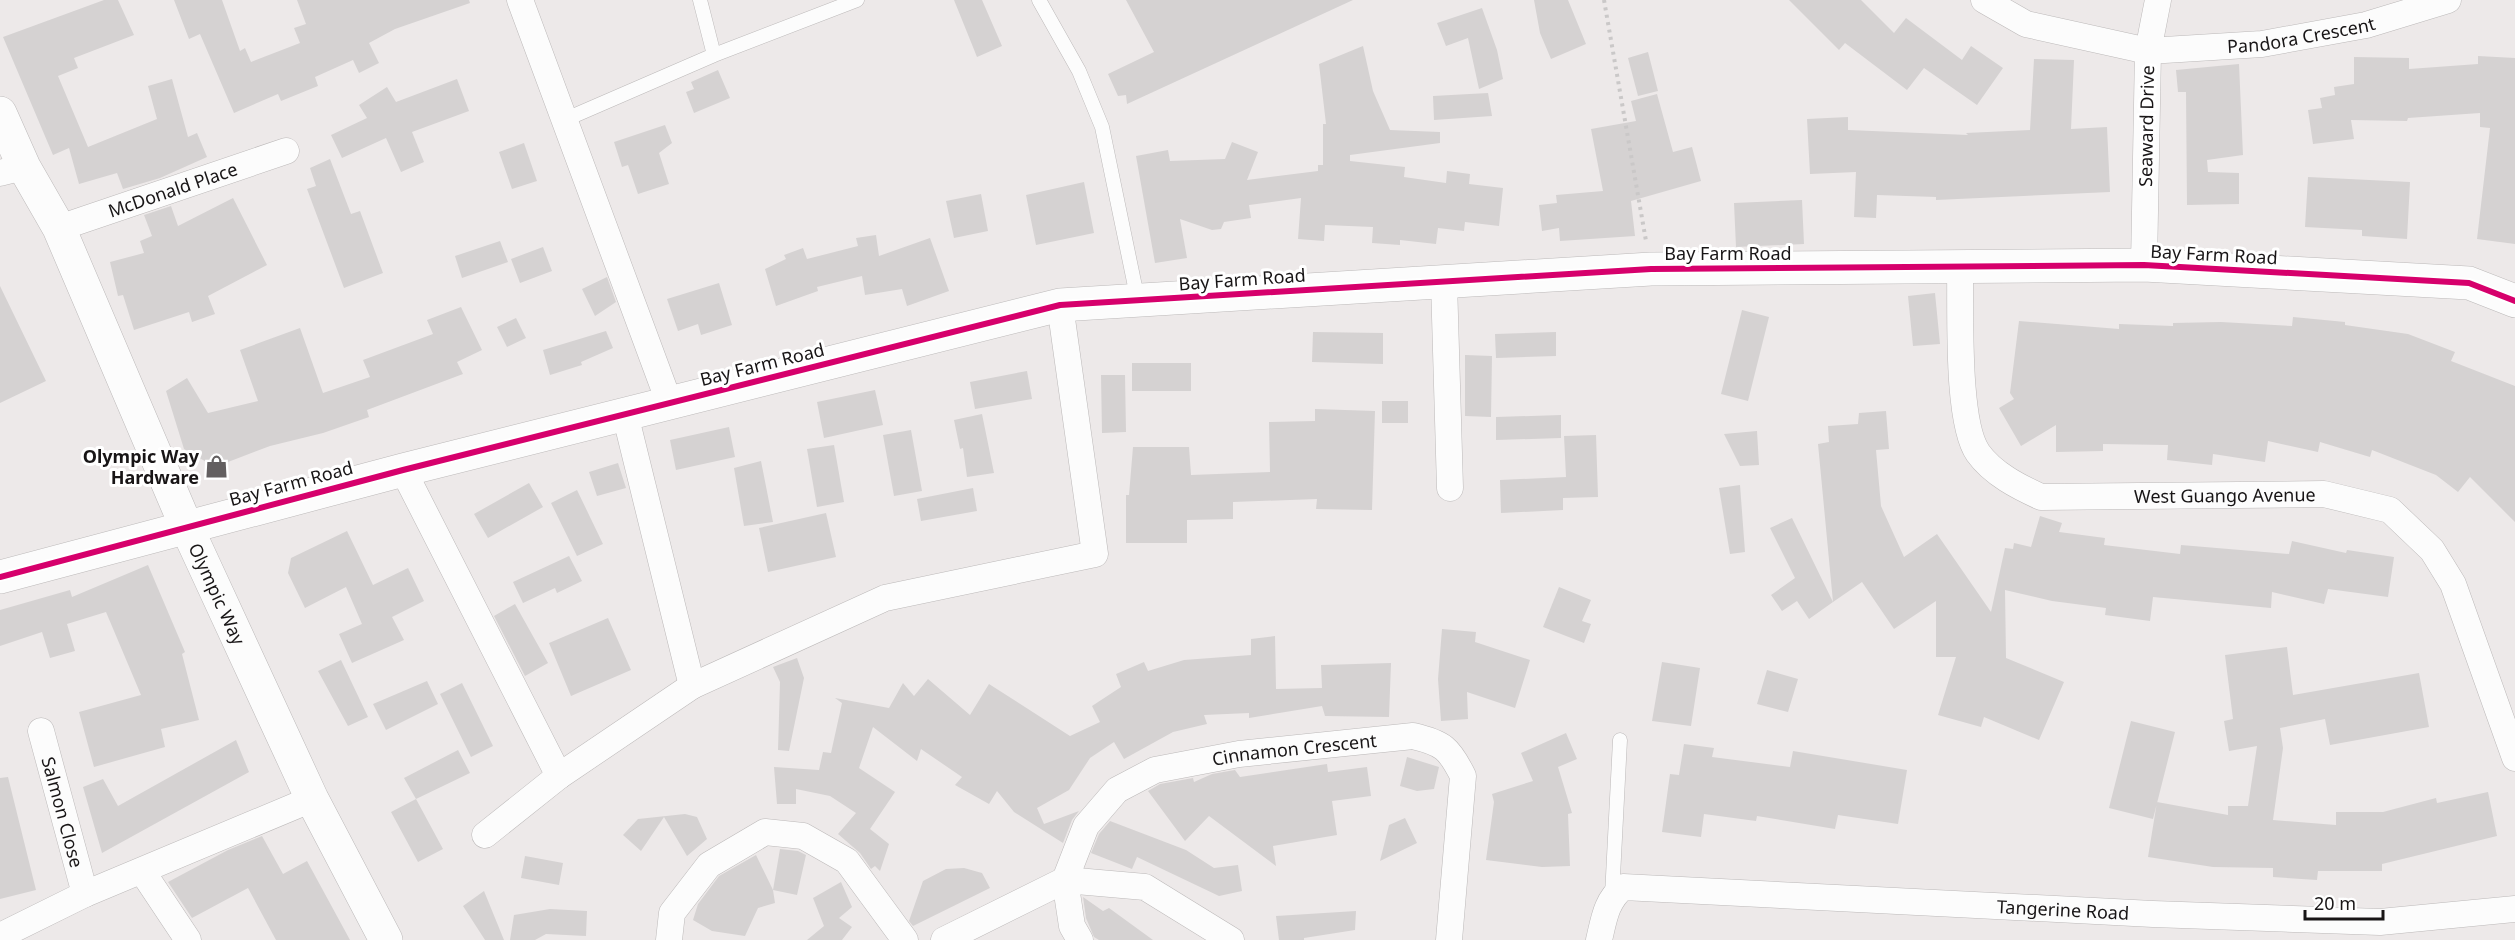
<svg xmlns="http://www.w3.org/2000/svg" width="2515" height="940" font-family="'Noto Sans',sans-serif">
	<style>
		.building { fill: #d5d2d2 }
		.lines { fill: none; stroke-linecap: round; stroke-linejoin: round }
		.lane-casing { stroke: #bcb9b9; stroke-width: 15 }
		.street-casing { stroke: #bcb9b9; stroke-width: 27 }
		.secondary-casing { stroke: #bcb9b9; stroke-width: 34 }
		.path { stroke: #cac8c8; stroke-width: 4; stroke-dasharray: 3 4.5; stroke-linecap: butt }
		.lane { stroke: #fcfcfc; stroke-width: 14 }
		.street { stroke: #fcfcfc; stroke-width: 26 }
		.secondary { stroke: #fcfcfc; stroke-width: 33 }
		.cycleway-casing { stroke: #fff; stroke-width: 10 }
		.cycleway { stroke: #d6006c; stroke-width: 6 }
		.labels { text-anchor: middle; dominant-baseline: central; stroke-width: 6; stroke-linejoin: round; paint-order: stroke }
		.street-label { font-size: 18px; fill: #181516; stroke: #fff }
		.poi-label { font-size: 18px; font-weight: bold; fill: #181516; stroke: #fff; text-anchor: end }
	</style>
	<rect width="100%" height="100%" fill="#ede9e9"/>
	<path class="building" d="M104 0H118L134 35 74 58 78 68 58 76 88 147 157 119 148 86 172 79 188 137 197 133 207 157 160 178 123 189 117 173 79 184 69 148 53 155 3 37Z
		M174 0H222L240 51 245 48 251 62 300 43 294 28 306 24 297 0H469L470 3 395 29 369 43 379 63 359 73 353 60 315 77 318 86 281 101 278 94 234 113 200 34 189 39Z
		M954 0H982L1002 46 977 57Z
		M1126 0H1353L1127 104 1126 95 1118 96 1108 74 1154 52Z
		M1534 0H1568L1586 44 1551 59 1540 33Z
		M1789 0H1861L1894 33 1906 18 1962 60 1971 46 2003 68 1977 105 1924 68 1907 90 1845 43 1839 50Z
		M1482 8 1497 50 1503 79 1479 89 1468 38 1446 46 1437 23Z
		M1363 46 1373 91 1390 130 1440 132V143L1350 155V161L1405 167 1404 177 1446 183 1447 171 1470 174 1469 184 1503 188 1499 226 1465 222 1464 231 1438 228 1436 244 1400 240V245L1372 243 1373 227 1325 225 1324 241 1298 239 1301 198 1249 205 1251 218 1224 222 1221 229 1212 230 1180 219 1187 258 1155 263 1136 156 1168 150 1170 161 1225 159 1232 142 1258 152 1247 180 1318 171V165H1323V124H1326L1319 64Z
		M1648 52 1658 91 1638 96 1628 58Z
		M2478 56 2515 58V244L2477 239 2490 128 2480 127V113L2408 118 2407 121 2351 120 2354 139 2313 144 2308 110 2322 108 2320 98 2335 95 2334 87 2354 84V57L2409 58V69L2478 64Z
		M2034 59 2074 60 2071 129 2107 127 2110 192 1936 200V197L1877 195 1876 218 1854 217 1856 172 1810 174 1807 119 1848 117V130L1968 135 1966 133 2030 130Z
		M2239 64 2243 155 2207 160 2208 172 2239 173V204L2187 205 2186 92H2178L2176 70Z
		M718 70 730 98 694 113 686 92 694 89 691 82Z
		M457 79 469 111 412 132 424 162 401 172 386 138 342 158 331 135 367 118 359 105 387 87 396 102Z
		M1488 93 1492 116 1434 120 1433 96Z
		M1657 94 1673 152 1692 147 1701 181 1631 201 1635 236 1560 241 1559 228 1542 231 1539 205 1557 203 1556 195 1603 191 1591 129 1636 121 1631 101Z
		M665 125 672 143 659 153 669 184 638 194 628 165 622 167 614 142Z
		M524 143 537 181 512 189 499 152Z
		M330 159 351 214 360 211 383 273 344 288 307 189 316 186 310 168Z
		M2308 177 2410 182 2407 239 2362 236V230L2305 227Z
		M1084 182 1094 233 1036 245 1026 195Z
		M981 194 988 231 954 238 946 201Z
		M233 198 267 265 208 296 215 314 192 322 189 312 134 330 123 295 118 296 110 262 144 253 140 241 152 236 144 215 171 206 178 226Z
		M1802 200 1804 244 1736 247 1734 203Z
		M876 235 879 256 930 238 949 291 907 306 902 289 865 295 862 276 817 287 818 291 776 306 765 269 786 259 784 255 803 248 807 259 858 246 856 238Z
		M500 241 508 262 462 278 455 256Z
		M543 247 552 271 520 283 511 259Z
		M607 277 616 302 595 316 582 289Z
		M719 283 732 325 701 335 698 324 678 331 667 299Z
		M0 286 46 381 0 403Z
		M1935 293 1940 344 1913 346 1908 296Z
		M461 307 482 350 457 362 463 374 367 410 369 417 323 433 270 446 215 467 184 449 166 391 187 378 208 413 258 401 240 350 300 328 323 393 370 377 363 360 433 334 427 320Z
		M1742 310 1769 317 1748 401 1721 394Z
		M2293 317 2345 322V325L2408 334 2455 352 2451 361 2515 386V522L2470 477 2458 492 2436 475 2372 450 2370 457 2320 442 2318 452 2268 441 2265 462 2213 454 2212 465 2167 460 2168 445 2103 444V451L2056 452V425L2021 446 1999 408 2014 399 2010 393 2019 321 2119 329V324L2173 326V323L2221 322 2292 326Z
		M516 318 526 338 507 347 497 327Z
		M606 331 613 348 581 362 582 365 550 375 543 350Z
		M1313 332 1383 333V364L1312 362Z
		M1556 332V356L1496 358 1495 334Z
		M1465 355 1492 356 1491 417 1465 416Z
		M1132 363H1191V391H1132Z
		M1027 371 1032 399 975 409 970 382Z
		M1101 375H1125L1126 432 1102 433Z
		M875 390 883 425 824 438 817 402Z
		M1382 401H1408V423H1382Z
		M1315 409 1375 411 1372 510 1316 509 1317 499 1233 502V519L1187 520V543H1126V495H1129L1133 447H1189L1191 475 1270 472 1269 422 1315 421Z
		M1886 411 1889 449 1876 450 1881 506 1904 557 1937 534 1991 612 2005 548 2013 549 2014 543 2031 547 2040 516 2062 523 2059 532 2105 538 2104 545 2180 554 2181 545 2289 554 2292 541 2346 553 2347 550 2394 557 2388 597 2328 589 2324 604 2272 592 2271 608 2153 597 2150 621 2105 615 2106 608 2052 601 2005 590 2006 658 2064 682 2039 740 1984 717 1981 727 1938 715 1956 657H1936V601L1894 629 1862 582 1833 602 1818 444 1829 442 1828 426 1858 424 1859 413Z
		M982 414 994 473 967 477 963 448 960 449 954 420Z
		M1561 415V438L1496 440V417Z
		M729 427 735 457 676 470 670 440Z
		M911 430 922 491 894 496 883 435Z
		M1757 431 1759 465 1740 466 1724 434Z
		M1596 435 1598 497 1563 498V510L1501 513 1500 480 1566 477 1564 436Z
		M834 445 844 502 817 507 807 449Z
		M761 461 773 522 744 526 734 468Z
		M618 463 626 488 597 496 589 472Z
		M529 483 543 507 488 538 474 514Z
		M1740 485 1745 552 1730 554 1719 488Z
		M973 488 977 511 921 521 917 499Z
		M577 490 603 544 577 556 551 503Z
		M826 513 836 557 768 572 759 528Z
		M1792 518 1833 602 1809 619 1797 601 1782 611 1771 595 1795 578 1770 528Z
		M347 531 373 585 408 568 424 601 392 617 404 640 352 663 339 634 362 624 346 587 305 608 288 573 291 558Z
		M569 556 582 581 557 593 555 588 523 603 513 582Z
		M148 565 185 652 182 654 199 720 161 729 165 747 94 767 79 712 141 695 106 612 67 624 75 651 50 658 42 632 0 646V610L70 590 72 597Z
		M1559 587 1591 600 1582 621 1591 624 1584 643 1543 627Z
		M515 604 548 663 525 676 494 616Z
		M608 618 631 670 571 696 549 643Z
		M1442 629 1476 632 1475 642 1530 660 1515 708 1467 692 1468 719 1441 721 1438 679Z
		M1275 636 1276 689 1322 688 1321 665 1391 663 1389 717 1325 716 1322 706 1249 718V713L1204 715 1207 724 1173 732 1124 759 1114 742 1090 758 1069 790 1037 808 1044 824 1079 811 1072 820 1063 843 1014 812 997 791 989 804 955 785 962 777 921 749 917 761 873 727 859 768 895 792 870 829 889 844 880 871 875 866 871 869 860 853 838 834 856 813 830 796 796 789V804H777L774 767 819 770 823 752 831 753 842 703 835 698 889 708 903 683 914 696 928 679 970 715 989 684 1070 736 1100 722 1092 706 1121 687 1116 674 1144 662 1148 671 1184 660 1251 655V639Z
		M2287 647 2293 695 2419 673 2429 727 2330 745 2325 719 2280 728 2283 748 2273 820 2336 825V812H2383L2436 798 2437 803 2488 792 2497 836 2382 864V871H2318L2317 880 2273 877V868L2213 867 2148 857 2157 802 2228 815V806H2248L2257 746 2229 751 2224 721 2233 719 2225 655Z
		M797 658 804 678 789 751 778 750 780 682 773 667Z
		M341 660 368 717 348 726 318 671Z
		M1662 662 1700 668 1691 726 1652 721Z
		M1767 670 1798 679 1788 712 1757 704Z
		M427 681 438 704 386 730 373 704Z
		M462 683 493 746 471 757 440 694Z
		M2131 721 2175 732 2153 819 2109 808Z
		M1566 733 1577 759 1558 767 1572 813 1568 814 1570 866 1542 867 1486 860 1494 802 1492 794 1533 781 1521 753Z
		M236 740 249 772 102 853 83 787 103 779 118 806Z
		M1684 744 1714 748 1712 757 1790 767 1793 751 1907 770 1898 824 1838 815 1835 829 1757 816 1756 821 1704 814 1701 837 1662 832 1670 774 1679 775Z
		M458 750 470 773 416 799 404 778Z
		M1407 757 1439 767 1434 789 1417 791 1400 786Z
		M1327 764 1328 772 1367 767 1371 796 1332 801 1337 835 1273 846 1276 866 1209 816 1185 841 1148 791 1160 784 1193 778 1194 782 1212 774 1235 770 1240 777Z
		M8 777 36 890 0 899V778Z
		M416 799 443 849 418 862 391 812Z
		M685 814 697 817 707 839 687 856 664 817 641 851 623 835 638 819Z
		M1405 818 1417 843 1380 861 1389 825Z
		M1110 821 1186 850 1214 868 1238 865 1242 891 1219 896 1137 857 1132 869 1091 853 1099 834Z
		M262 836 283 874 307 861 350 940H276L248 888 192 918 168 882 228 850Z
		M780 849 798 851 806 855 797 895 773 890Z
		M756 855 773 890 775 903 758 908 745 936 712 931 693 920 698 904 719 876Z
		M525 856 563 863 559 885 521 878Z
		M964 868 982 873 990 888 913 926 909 921 923 881 946 869Z
		M841 882 852 907 839 918 852 927 842 940H807L824 926 813 898Z
		M484 891 504 940H485L463 906Z
		M1083 897 1103 911 1109 908 1153 940H1099L1094 937 1086 918Z
		M550 909 587 911 586 936 546 934 535 940H510L514 915Z
		M1356 911 1355 930 1304 938V940H1279L1276 916Z"/>
	<g class="lines">
		<defs>
			<path id="lane" d="M700 0 714 55
				M1039 0 1079 71 1102 127 1138 301
				M564 120 714 55 857 0
				M1612 896 1620 740"/>
			<g id="street">
				<path d="M520 0 669 402"/>
				<path d="M1984 0 2026 24 2148 51 2144 265"/>
				<path id="s1" d="M2158 0 2148 51 2262 44 2366 25 2448 0"/>
				<path d="M0 173 24 167"/>
				<path id="s2" d="M59 228 286 151"/>
				<path id="s3" d="M1960 267C1961 309 1956 422 1978 453 1993 474 2019 487 2041 497L2324 494 2390 510 2432 550 2453 584 2515 758"/>
				<path d="M1444 282 1450 488"/>
				<path d="M625 414 692 686"/>
				<path d="M403 470 559 776"/>
				<path id="s4" d="M41 731 85 894"/>
				<path d="M485 835 559 776 692 686 885 598 1095 554 1060 305"/>
				<path d="M142 871 188 940"/>
				<path d="M0 936 85 894 312 799"/>
				<path d="M669 940 672 913 709 865 765 832 803 836 847 861 905 940"/>
				<path d="M944 940 1065 880 1145 887 1231 940"/>
				<path id="s5" d="M1080 940 1072 926 1065 880 1086 826 1117 790 1155 770 1239 754 1413 736C1443 743 1449 748 1463 776L1449 940"/>
				<path id="s6" d="M1599 940C1604 919 1606 901 1623 887L2153 914 2380 922 2515 909"/>
			</g>
			<g id="secondary">
				<path id="s7" d="M0 113 24 167 59 228 186 526 312 799 386 940"/>
				<path d="M0 577 403 470 1060 305 1651 269 2144 265 2469 283 2515 301"/>
			</g>
		</defs>
		<use href="#lane" class="lane-casing"/>
		<use href="#street" class="street-casing"/>
		<use href="#secondary" class="secondary-casing"/>
		<path class="path" d="M1604 0 1646 241"/>
		<use href="#lane" class="lane"/>
		<use href="#street" class="street"/>
		<use href="#secondary" class="secondary"/>
		<defs>
			<path id="cycleway" d="M0 577 403 470 1060 305 1651 269 2144 265 2469 283 2515 301"/>
		</defs>
		<use href="#cycleway" class="cycleway-casing"/>
		<use href="#cycleway" class="cycleway"/>
	</g>
	<defs>
		<symbol id="shop-bare" viewBox="-9 -9 18 18"><path d="M-5-2.5h2.3a2.7 3.5 0 0 1 5.4 0H5L5.5 6h-11ZM-1.5-2.5h3a1.5 2.3 0 0 0-3 0Z" fill="#635f60" stroke="#fff" stroke-width="2.5" paint-order="stroke"/></symbol>
	</defs>
	<g fill-rule="evenodd">
		<use href="#shop-bare" x="200" y="450" width="33" height="33"/>
	</g>
	<g class="labels">
		<g class="street-label">
			<text stroke="none"><textPath href="#s1" startOffset="206">Pandora Crescent</textPath></text>
			<text transform="translate(2146 126) rotate(-89)">Seaward Drive</text>
			<text stroke="none"><textPath href="#s2" startOffset="120">McDonald Place</textPath></text>
			<text x="1728" y="253">Bay Farm Road</text>
			<text transform="translate(2214 254) rotate(3)">Bay Farm Road</text>
			<text transform="translate(1242 279) rotate(-4)">Bay Farm Road</text>
			<text transform="translate(762 364) rotate(-14)">Bay Farm Road</text>
			<text transform="translate(291 483) rotate(-15)">Bay Farm Road</text>
			<text stroke="none"><textPath href="#s3" startOffset="450">West Guango Avenue</textPath></text>
			<text stroke="none"><textPath href="#s7" startOffset="528">Olympic Way</textPath></text>
			<text stroke="none"><textPath href="#s5" startOffset="352">Cinnamon Crescent</textPath></text>
			<text stroke="none"><textPath href="#s4" startOffset="84">Salmon Close</textPath></text>
			<text stroke="none"><textPath href="#s6" startOffset="500">Tangerine Road</textPath></text>
		</g>
		<g class="poi-label">
			<text x="199" y="456">Olympic Way<tspan x="199" dy="21">Hardware</tspan></text>
		</g>
	</g>
	<path d="M2305 910v9h78v-9" fill="none" stroke="#181516" stroke-width="3"/>
	<text x="2314" y="910" font-size="18" fill="#181516" stroke="#ffffff" stroke-width="4.5" paint-order="stroke">20 m</text>
</svg>
